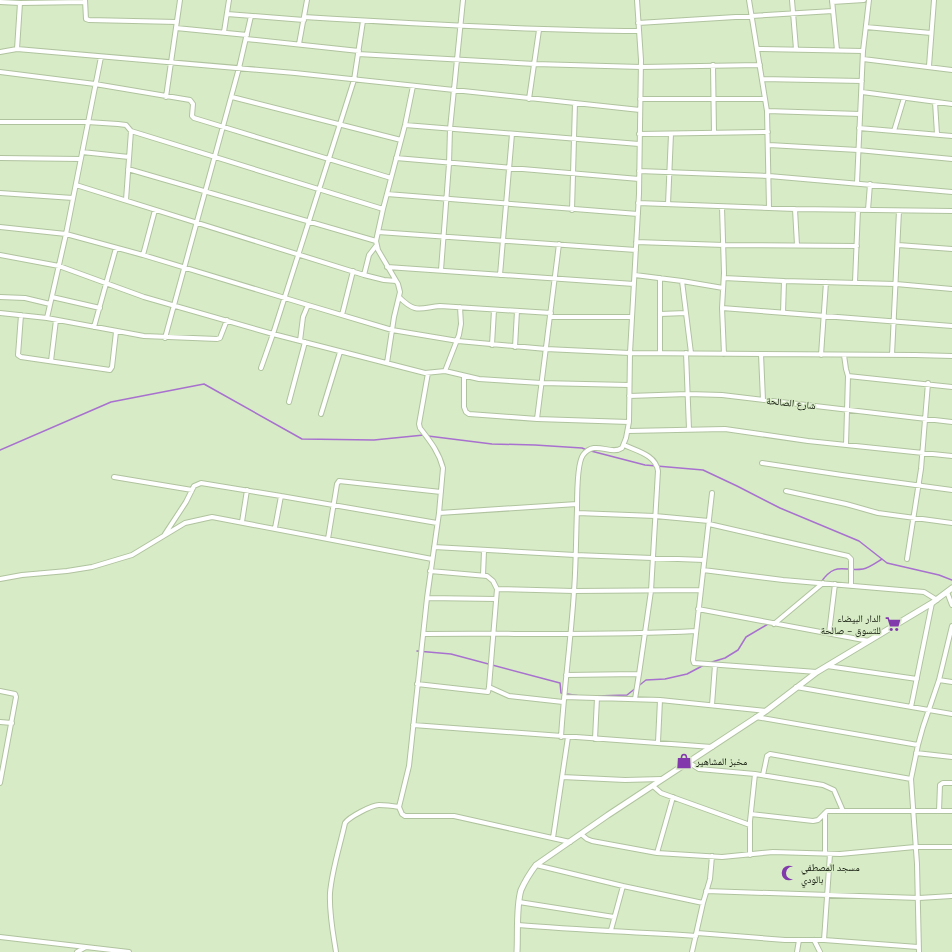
<svg xmlns="http://www.w3.org/2000/svg" width="952" height="952" font-family="'DM Sans','Noto Naskh Arabic',sans-serif">
	<style>
		.lines { fill: none; stroke-linecap: round; stroke-linejoin: round }
		.stream { stroke: #a870cf; stroke-width: 1.5 }
		.minor-casing { stroke: #b0c39f; stroke-width: 6 }
		.tertiary-casing { stroke: #b0c39f; stroke-width: 7 }
		.minor { stroke: #fff; stroke-width: 4 }
		.tertiary { stroke: #fff; stroke-width: 5 }
		.labels { text-anchor: middle; dominant-baseline: central; stroke-width: 3; stroke-linejoin: round; paint-order: stroke }
		.street-label { font-size: 10px; fill: #0f1509; stroke: #d7ebc6 }
		.poi-label { font-size: 10px; fill: #0f1509; stroke: #d7ebc6; text-anchor: start }
	</style>
	<rect width="100%" height="100%" fill="#d7ebc6"/>
	<g class="lines">
		<path class="stream" d="M428 436 492 444 535 445 582 448 587 450
			M0 450 111 402 204 384 302 439 374 440 424 435
			M591 451 645 465 703 470 737 486 780 508 859 541 887 563 939 575 952 580
			M821 582C836 561 843 572 863 569 869 568 877 562 882 559
			M417 651 451 654 560 683 561 693 580 696
			M712 662 725 658 738 650 746 637 768 624
			M596 696 627 695 646 680 665 679 687 674 704 665"/>
		<defs>
			<path id="minor" d="M85 0 86 19 89 20 177 22
				M749 0 767 111 769 208
				M792 0 796 49
				M832 0 837 50
				M0 2 20 3 85 2
				M832 2 864 0
				M227 14 304 20
				M304 17C416 24 527 30 639 31
				M638 23 833 11
				M866 27 931 33
				M176 28 247 35
				M224 32 229 0
				M246 39 359 51
				M299 44 307 0
				M17 49 20 3
				M758 49 863 51
				M0 52 17 49 295 73 640 110
				M358 54 535 64 641 67 760 65
				M863 59 952 70
				M713 65 714 133
				M929 66 934 0
				M0 72 95 84 190 100 193 104 192 116 194 118 391 178
				M762 79 862 81
				M862 92 952 104
				M166 97 180 0
				M232 97 401 140
				M529 99 539 30
				M640 99H765
				M935 102 937 134
				M767 111 860 114
				M0 122H87L118 124 126 125 131 131 383 209
				M405 125 639 144
				M859 128 952 136
				M894 131 904 98
				M639 134 768 132
				M769 145 858 150 952 159
				M82 152 129 157
				M0 158 80 159
				M396 158 639 179
				M128 169 376 241
				M639 171 769 176 952 192
				M857 183 863 51 869 0
				M76 185 364 275 384 280 396 281
				M0 193 73 198
				M387 194 638 214
				M126 200 131 131
				M638 203 795 209 952 211
				M668 204 671 134
				M722 207 724 273 722 308 724 354
				M795 209 797 245
				M572 210 575 103
				M868 210 870 184
				M0 227 66 234 143 255 308 305 392 330 458 341 546 349 630 353 915 355 952 356
				M378 232 636 250
				M636 242 724 245 857 246
				M898 245 952 249
				M0 255 59 266 144 297 273 334 425 373 445 371 479 379 541 383 629 385
				M143 255 155 210
				M387 267 634 284
				M441 270 449 164 450 129 463 0
				M364 275 369 255 376 246
				M500 275 512 134
				M635 275 682 281 723 288
				M660 278V353
				M724 278 784 281
				M682 281 691 353
				M855 282 858 210
				M0 297 25 298 50 304
				M52 297 100 308
				M399 297C416 314 420 308 440 306L551 313
				M722 308 952 326
				M0 313 47 318 144 336 217 339 220 338 227 320
				M783 313 784 281 896 284 952 289
				M660 314 686 313
				M21 315 18 355 21 357 110 370 112 367 116 332
				M342 315 353 271
				M550 317H632
				M47 318 66 234 101 57
				M94 327 116 248
				M165 338 239 68 251 16
				M300 341 303 317 308 305
				M492 345 494 310
				M515 347 517 311
				M686 353 689 429
				M761 354 763 400
				M821 355 826 282
				M844 355 846 369 848 376
				M892 355 899 211
				M51 361 56 320
				M387 363 394 317 400 292 398 284 378 250 376 241 383 209 405 125 413 86
				M261 368 273 334 354 80 363 21
				M445 371 459 335 461 324 460 307
				M428 373 419 424 420 428C430 441 439 452 443 468L439 513
				M464 376V407L466 412 469 414 537 419 629 422
				M629 396 688 394 722 395 952 422
				M289 402 305 342
				M321 414 340 352
				M537 419 559 244
				M628 431 725 429 808 441 952 456
				M846 445 848 376 952 387
				M762 463 842 475 952 490
				M114 477 192 490
				M786 491 846 504 878 513 952 523
				M712 493 693 660 694 663 817 672
				M577 513 655 516 709 521
				M242 522 247 490
				M709 524 848 556 851 559V586
				M275 528 281 496
				M165 534 186 502 194 486 201 483 281 496 437 523
				M328 539 337 484 339 481 441 492
				M434 547 575 555 704 560
				M907 559 921 469 928 383
				M703 570 783 580 924 592 937 600
				M430 571 487 576 493 581 497 589
				M483 575 484 551
				M0 579 22 575 67 571 92 567 132 555 185 523 212 517 432 559
				M947 592 952 605
				M427 598 496 599
				M698 609 869 641
				M774 624 823 583
				M829 633 835 584
				M424 634C514 633 605 636 696 631
				M827 666 917 679
				M566 675 639 674 651 591 658 471C656 455 637 451 624 445
				M939 680 952 682
				M417 684 488 692 489 687 497 589 574 591 701 590
				M489 687 509 696 563 702
				M796 687 952 714
				M0 691 15 694 16 697 0 783
				M564 697 660 700 766 711
				M635 699 639 674
				M712 705 715 665
				M911 707 932 603
				M756 717 918 745
				M0 722 12 723
				M413 725 712 747
				M561 737C564 688 571 640 574 591 576 564 576 536 577 509 577 498 577 463 583 455 595 439 610 456 622 448L626 438 629 422 630 353 639 194 641 60 637 0
				M595 739 597 698
				M658 742 660 700
				M916 753 952 757
				M688 762 699 769 755 774 823 785 834 790 843 811
				M763 775 767 756 770 754 911 779
				M562 777 625 780 662 779
				M653 786 661 793 750 825
				M939 811 940 785 943 783H952
				M825 813V853
				M751 814 813 821 818 820 827 811H952
				M581 834 587 839 592 841 657 853 722 857 773 852 840 854 915 847H952
				M553 838 568 737
				M570 842 454 816H405L402 814 399 807 409 766 427 598 439 513 577 504
				M657 853 673 797
				M750 855V821L755 774
				M536 865 623 886 703 903 692 952
				M706 891 919 898 952 896
				M519 902 614 917
				M703 903 710 879 712 856
				M518 925C577 930 637 932 696 936
				M611 930 623 886
				M697 933 785 940H824L918 947
				M0 937 86 947
				M814 940 820 952
				M824 940 830 854
				M77 952 86 947 129 952
				M336 952C333 933 329 913 330 893 332 869 340 846 345 823 349 817 372 805 379 805 386 805 393 806 399 807
				M797 952 799 940
				M919 952 917 864 911 779 918 745 923 727 939 680 952 626"/>
			<path id="tertiary" d="M517 952C518 934 516 906 521 890 525 881 530 873 536 865L608 815 766 711 817 672 932 603 952 588"/>
		</defs>
		<use href="#minor" class="minor-casing"/>
		<use href="#tertiary" class="tertiary-casing"/>
		<use href="#minor" class="minor"/>
		<use href="#tertiary" class="tertiary"/>
	</g>
	<defs>
		<symbol id="supermarket-bare" viewBox="-9 -9 18 18"><path d="M-6-5.5h2.5l.6 2H6L4.5 2H-2.5L-4.4-4H-6ZM-1.5 3.2a1.3 1.3 0 1 0 .1 0ZM3 3.2a1.3 1.3 0 1 0 .1 0Z" fill="#8139ac" stroke="#d7ebc6" stroke-width="2.5" paint-order="stroke"/></symbol>
		<symbol id="shop-bare" viewBox="-9 -9 18 18"><path d="M-5-2.5h2.3a2.7 3.5 0 0 1 5.4 0H5L5.5 6h-11ZM-1.5-2.5h3a1.5 2.3 0 0 0-3 0Z" fill="#8139ac" stroke="#d7ebc6" stroke-width="2.5" paint-order="stroke"/></symbol>
		<symbol id="mosque-bare" viewBox="-9 -9 18 18"><path d="M3.5-4.9A6 6 0 1 0 3.5 4.9A5 5 0 1 1 3.5-4.9Z" fill="#8139ac" stroke="#d7ebc6" stroke-width="2.5" paint-order="stroke"/></symbol>
	</defs>
	<g fill-rule="evenodd">
		<use href="#supermarket-bare" x="882" y="613" width="22" height="22"/>
		<use href="#shop-bare" x="673" y="750" width="22" height="22"/>
		<use href="#mosque-bare" x="778" y="862" width="22" height="22"/>
	</g>
	<g class="labels">
		<g class="street-label">
			<text transform="translate(791 403) rotate(6)">شارع الصالحة</text>
		</g>
		<g class="poi-label">
			<text x="881" y="618" text-anchor="end">الدار البيضاء<tspan x="881" dy="12">للتسوق - صالحة</tspan></text>
			<text x="696" y="761">مخبز المشاهير</text>
			<text x="801" y="867">مسجد المصطفي<tspan x="801" dy="12">بالودي</tspan></text>
		</g>
	</g>
</svg>
